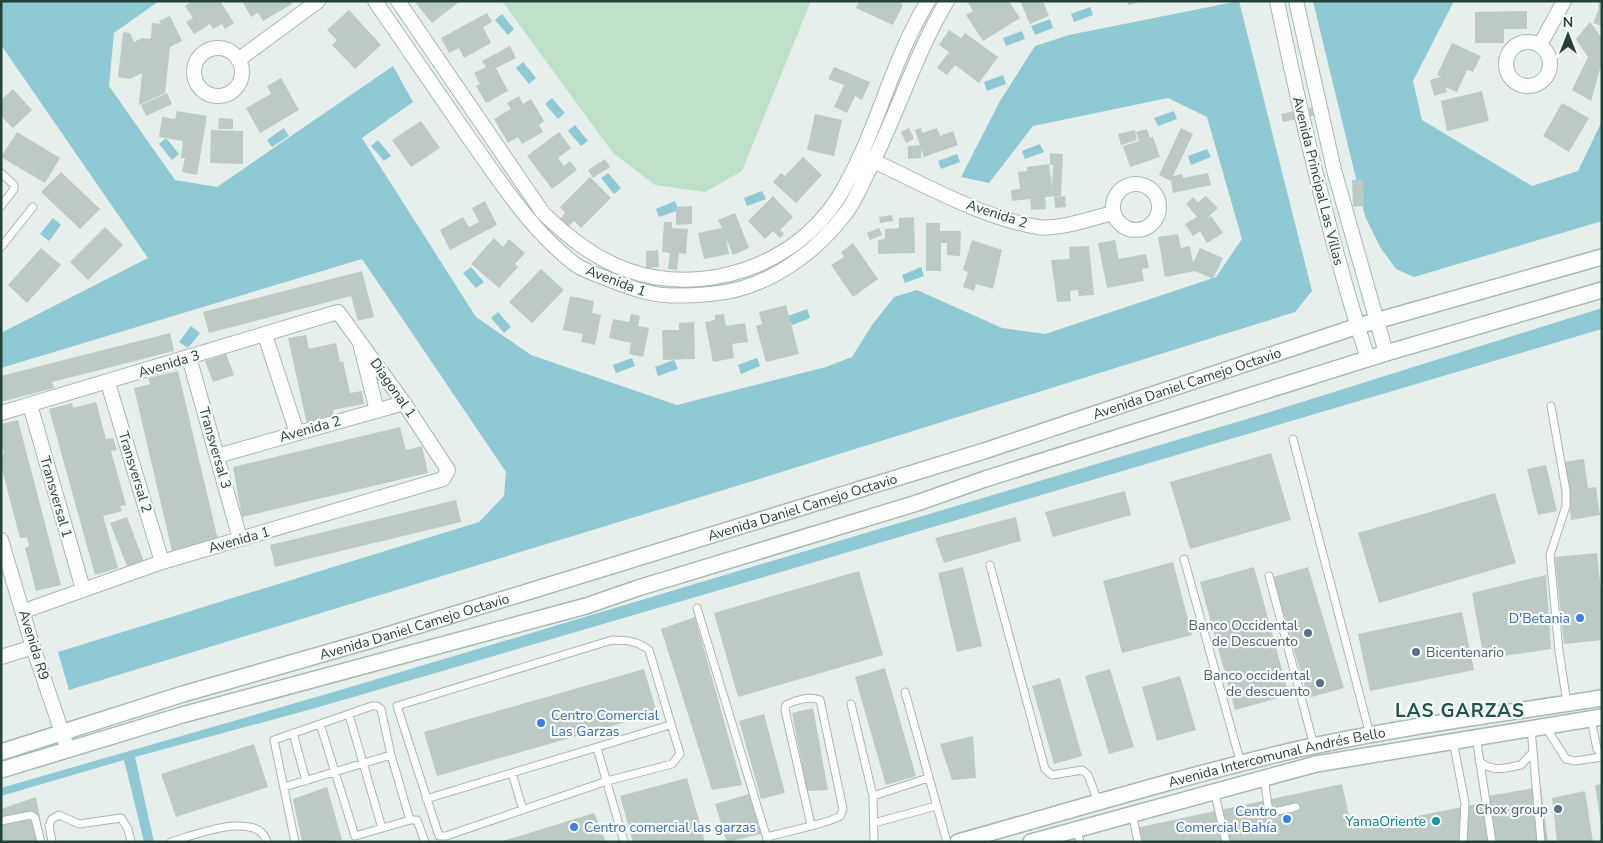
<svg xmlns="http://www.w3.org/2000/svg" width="1603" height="843" font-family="'Nunito Sans',sans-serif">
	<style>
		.green { fill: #bfe0c8 }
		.water { fill: #8ec9d4 }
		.building { fill: #bbcac4 }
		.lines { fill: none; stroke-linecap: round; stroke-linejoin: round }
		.lane-casing { stroke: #a8b8b2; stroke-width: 9 }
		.street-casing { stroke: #a8b8b2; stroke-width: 16 }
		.secondary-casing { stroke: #a4bbb3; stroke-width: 18 }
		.lane { stroke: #fff; stroke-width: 7 }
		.street { stroke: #fff; stroke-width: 14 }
		.secondary { stroke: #fff; stroke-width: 15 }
		.shop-dot { fill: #3f7fe0; stroke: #f7fbf9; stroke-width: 2 }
		.service-dot { fill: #5c6f8a; stroke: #f7fbf9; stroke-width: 2 }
		.culture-dot { fill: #0f9aa8; stroke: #f7fbf9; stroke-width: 2 }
		.labels { text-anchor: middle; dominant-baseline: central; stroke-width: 4.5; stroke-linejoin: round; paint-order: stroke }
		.street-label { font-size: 14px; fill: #24423a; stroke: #f7fbf9 }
		.shop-label { font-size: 14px; fill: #366cbe; stroke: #f7fbf9; text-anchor: end }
		.service-label { font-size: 14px; fill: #4e5e75; stroke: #f7fbf9; text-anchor: end }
		.culture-label { font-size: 14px; fill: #0d838f; stroke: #f7fbf9; text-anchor: end }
		.district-label { font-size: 19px; font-weight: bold; letter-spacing: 1px; fill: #1f5548; stroke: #f7fbf9 }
	</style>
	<rect width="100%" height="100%" fill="#e6efeb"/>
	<path class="green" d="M502 1H811L742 171 705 192 655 185 613 153Z"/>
	<path class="water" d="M1 1H159L114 33 109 86 175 180 217 187 393 66 413 102 362 138 476 317 531 355 677 405 826 367 852 357 872 325 894 297 917 290 1002 328 1045 334 1216 277 1242 239 1207 117 1168 98 1033 126 989 183 961 177 1000 101 1035 46 1069 35 1239 1 1312 291 1295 312 730 488 69 690 58 652 479 522 504 496 506 472 362 259 1 368V333L148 258 1 45Z
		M1313 1H1454L1413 81 1422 120 1532 186 1578 171 1602 121V221L1414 277 1396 269 1380 247 1365 216Z
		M1090 7 1093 15 1074 22 1071 14Z
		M502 14 514 29 508 35 495 20Z
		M1050 19 1053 28 1035 35 1031 26Z
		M1022 31 1025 39 1006 46 1003 38Z
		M523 62 536 78 529 84 516 68Z
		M1003 75 1006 84 987 91 984 82Z
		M552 98 565 113 558 119 545 104Z
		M1174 111 1177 119 1158 126 1154 118Z
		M575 125 588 141 581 146 568 131Z
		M284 128 289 136 272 147 267 140Z
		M166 138 179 154 172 160 159 144Z
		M378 140 391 156 384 161 371 146Z
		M1040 144 1044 152 1025 159 1022 151Z
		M1207 149 1211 157 1191 165 1188 156Z
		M957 154 960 162 941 169 938 161Z
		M608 173 621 188 614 194 601 178Z
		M762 191 766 199 747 206 744 198Z
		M675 201 679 210 659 217 656 209Z
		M53 218 61 225 49 241 40 234Z
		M471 267 484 282 476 288 463 273Z
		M921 267 924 276 905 283 902 275Z
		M1602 308V329L764 577 319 707 135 757 154 842H144L124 760 1 796V788L337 691 1267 413Z
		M807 309 810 318 792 325 788 316Z
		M498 312 511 327 504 333 491 318Z
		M191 326 200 333 188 348 179 342Z
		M632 358 635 366 616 373 613 365Z
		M757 358 760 366 741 374 738 365Z
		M674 360 678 369 658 376 655 367Z"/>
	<path class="building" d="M192 1H220L234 23 225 29 222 24 213 29 210 24 194 34 186 22 193 18 185 6Z
		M242 1H290L292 4 263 21 258 13 251 17Z
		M414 1H460L432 23Z
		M859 1H902L901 4 903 5 893 25 856 8Z
		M970 1H1009L1020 18 983 41 966 15 973 11 968 3Z
		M1020 1H1043L1049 16 1030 24Z
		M1127 1H1137V3L1128 5Z
		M1599 1H1602V26L1593 23 1598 11Z
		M349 10 381 45 355 69 332 45 337 40 327 30Z
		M1527 11V29H1504V43H1475V12Z
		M487 13 492 22 483 27 491 43 464 58 459 48 449 53 441 38Z
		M170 16 182 41 170 47 165 93 139 105 142 73 130 79 118 77 123 32 130 33 134 42 142 38 148 39 151 38 152 23 161 24 159 21Z
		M1590 22 1602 38V62L1591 101 1572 90 1588 57 1576 39Z
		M949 30 961 38 965 33 998 57 979 83 955 65 947 75 937 68 949 52 939 45Z
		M1452 43 1481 56 1473 72 1467 70 1457 92 1445 87 1447 92 1434 96 1430 80 1441 77 1437 75Z
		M510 46 516 58 496 68 508 91 486 103 476 86 480 84 474 73 486 67 482 61Z
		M834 67 870 82 862 100 855 96 847 113 834 107 844 85 828 79Z
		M281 78 299 110 260 133 246 108 271 94 267 86Z
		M13 89 32 110 13 128 1 116V100Z
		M1482 91 1489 121 1447 131 1441 101Z
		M167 93 172 104 146 116 141 105Z
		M519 96 523 104 531 99 544 121 539 125 543 132 522 144 518 137 508 143 494 119 511 109 507 103Z
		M1562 103 1589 118 1569 152 1543 136Z
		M1314 107 1316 115 1283 122 1281 114Z
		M177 111 207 116 197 175 182 172 185 158H181L183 141 159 137 162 117 175 119Z
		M815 114 842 120 834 156 807 150Z
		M219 118 233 119V129H218Z
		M421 121 440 148 411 167 392 140Z
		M909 128 914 139 906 143 901 132Z
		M921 128 922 133 937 128 940 136 953 131 958 145 924 157 921 149V158L908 159V146L920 145 915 130Z
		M1181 128 1193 134 1173 176 1182 174 1183 178 1208 173 1211 185 1173 193 1171 181 1159 175Z
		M1147 129 1150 138 1153 137 1160 157 1130 167 1123 146 1139 141 1136 132Z
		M211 130 243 131V164L210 163Z
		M1135 130 1137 140 1121 145 1118 134Z
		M17 132 60 158 45 183 1 157Z
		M559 132 571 148 558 158 564 166 570 161 577 170 552 189 527 156Z
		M1050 153 1063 154 1061 196 1045 197 1046 209 1031 210 1030 199 1012 201 1011 190 1020 189 1018 172 1027 171V167L1049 164 1052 186 1053 165H1050Z
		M803 157 822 175 796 203 773 182 781 173 785 176Z
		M605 159 610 167 593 178 588 170Z
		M61 172 100 209 80 229 41 192Z
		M590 177 611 198 581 228 574 221 567 228 559 220 565 213 560 207Z
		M1352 180H1363L1364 206 1353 207Z
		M773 196 793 217 780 230 784 234 780 238 773 231 765 239 748 221Z
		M1065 196 1066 207 1055 208 1054 197Z
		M1206 196 1218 208 1206 219 1211 216 1223 233 1207 243 1200 231 1193 236 1185 224 1197 217 1186 204 1193 197 1198 202Z
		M485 201 497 225 450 250 440 230 463 217 469 227 479 222 472 208Z
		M692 206V224L676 225V207Z
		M735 213 749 248 733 255 726 238 729 254 704 259 698 233 722 228 718 220Z
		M892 215 893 221 880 223 879 217Z
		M914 217 915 253 878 254V240L885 239V229L899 228V218Z
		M664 222H672V228L688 229 686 254 679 253 677 270 668 269 670 253 662 252Z
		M926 223H940V231H961L960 256 947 255V243H941V271H926Z
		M105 227 123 245 88 280 70 262Z
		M879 228 882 235 870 240 867 233Z
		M1178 234 1181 248 1190 246 1193 263 1200 248 1223 258 1213 279 1195 271 1165 277 1158 237Z
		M494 238 503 247 509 239 525 253 515 264 518 267 499 288 471 264Z
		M972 240 1002 250 993 289 976 284 974 291 963 287 968 272 963 270Z
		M1115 240 1119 259 1146 254 1149 268 1142 269 1144 281 1107 288 1098 243Z
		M853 243 878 279 853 297 831 265 844 257 841 252Z
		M1089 246 1094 295 1079 296 1078 290 1070 291 1071 301 1057 302 1051 260 1070 259 1069 247Z
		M41 248 61 265 27 303 8 285Z
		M658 250 659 267 646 268V251Z
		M541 269 564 290 532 323 509 302Z
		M362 271 374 317 358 321 351 296 209 333 203 312Z
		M570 296 594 301 592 313 601 315 595 345 581 342 583 334 563 330Z
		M786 305 799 354 766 362 756 326 762 324 759 312Z
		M631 314 640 316 638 326 649 328 643 357 629 354 631 343 609 338 613 319 629 322Z
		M724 314 726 326 745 323 748 342 732 344 734 358 713 362 705 322 715 320V315Z
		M694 322 695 359 663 360 662 330H679V323Z
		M170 333 174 351 52 382 54 388 1 402V376Z
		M306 335 309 349 336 343 340 362 343 361 350 393 362 391 364 404 333 410 334 418 307 424 288 338Z
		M226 354 234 375 213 382 205 361Z
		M178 371 218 540 172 551 134 388 150 384 148 378Z
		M96 402 106 439 113 438 117 450 111 451 126 505 120 506 122 511 103 516 118 568 95 575 49 409 72 403 73 408Z
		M18 420 61 585 36 591 25 548 29 546 27 537 20 538 1 466V455L4 454 1 444V424Z
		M400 427 406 450 422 446 428 473 242 517 233 467Z
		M1271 453 1291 520 1190 549 1170 482Z
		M1584 459 1588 488 1596 487 1600 515 1571 520 1563 462Z
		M1546 465 1557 511 1538 515 1527 469Z
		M1125 491 1131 515 1053 537 1045 512Z
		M1495 493 1516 563 1379 603 1358 533Z
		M456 500 461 522 275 567 270 545Z
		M127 517 144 562 128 569 110 523Z
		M1016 517 1021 541 944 563 935 538Z
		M1597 553 1602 600V640L1564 644 1555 557Z
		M1173 562 1192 635 1122 653 1103 581Z
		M963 567 982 646 957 652 938 573Z
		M1254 567 1289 695 1235 710 1200 582Z
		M1308 567 1344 688 1308 698 1273 577Z
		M859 571 883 655 738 697 714 613Z
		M1546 575 1551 649 1484 659 1472 593Z
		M1462 612 1474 670 1370 691 1358 634Z
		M695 617 742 785 712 790 661 629Z
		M885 668 916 776 886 785 855 677Z
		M644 669 657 713 437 776 424 732Z
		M1110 669 1134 747 1109 754 1085 676Z
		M1180 676 1196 730 1157 741 1142 687Z
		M1060 678 1082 756 1054 764 1032 686Z
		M813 708 828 790 807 791 792 713Z
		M764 714 785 793 761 799 739 721Z
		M973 736 976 778 952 780 940 744Z
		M254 744 268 787 176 817 161 774Z
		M687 778 705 842H633L620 796Z
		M1342 784 1352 829 1482 803 1481 797 1541 787 1548 842H1134L1131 829Z
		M1602 784V823L1601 824 1595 785Z
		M327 787 342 840 302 842 293 799Z
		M1585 791 1593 842H1557L1552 798Z
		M749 794 761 834 727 842 715 804Z
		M36 797 45 842H1V809Z
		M594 813 606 842H503V841Z"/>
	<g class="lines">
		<defs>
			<path id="lane" d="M1 173 14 185V189L1 206
				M1 247 33 207
				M1551 406 1566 491V506L1550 555 1559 651 1567 703
				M1293 439 1370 735
				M1184 559 1241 764
				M990 565 1045 769 1052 775 1082 770 1088 775 1098 802
				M1269 576 1314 746
				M697 608 768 842
				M612 640C628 640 637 641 649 650L680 754 672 764 607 781 446 836H439L397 706Z
				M905 692 947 842
				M851 704 873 796 874 842
				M349 715 382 828
				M1591 719 1597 749 1602 756
				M320 724 355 836 410 820H417L425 842
				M1545 726 1566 759 1575 761 1602 757
				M1531 728 1541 842
				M293 733 306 781
				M1476 736 1492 842
				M1453 741 1465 803 1463 842
				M597 748 624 842
				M1479 761C1493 773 1504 768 1521 765L1532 753
				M512 773 523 810
				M1264 777 1269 813 1296 807
				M284 787 391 755
				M1214 790 1226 842
				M873 796 928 778
				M426 799 670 725
				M1132 813 1138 842
				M1 821 31 815 35 818 41 842
				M874 823 936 806
				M1076 828 1080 842
				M767 837C780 833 831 823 840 816 842 813 842 812 843 809L820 700C809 696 795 700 786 705L785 710 811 825
				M52 842 49 825 52 819 59 815 79 824 121 818 128 829 131 842
				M171 842C192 836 258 809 267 842
				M295 842 274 740 372 706H377L381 709 391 755 410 820"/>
			<path id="street" d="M375 1C406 46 436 90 467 135 499 180 531 231 576 265 585 271 598 275 608 279 650 296 665 298 710 294 764 290 813 256 845 214 854 203 860 188 866 176 896 119 914 56 947 1
				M398 1 543 213C568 237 594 258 627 270 703 297 795 266 838 198 876 137 890 63 928 1
				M1277 1C1302 122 1330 242 1368 359
				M1296 1 1334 170 1386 353
				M1506 64a22 22 0 1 1 44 0a22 22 0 1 1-44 0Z
				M1540 45 1564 1
				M194 72a24 24 0 1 1 48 0a24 24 0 1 1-48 0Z
				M238 60 318 1
				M867 158C920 182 981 218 1038 227 1059 230 1092 218 1113 213
				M1113 207a23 23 0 1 1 46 0a23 23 0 1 1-46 0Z
				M265 335 297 433
				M361 347 377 411
				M189 357 240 539
				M108 383 162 562
				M30 405 83 589
				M1 413 338 312 404 403 448 470 443 479 162 562 24 611
				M217 456 404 403
				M1 540 33 647 68 750
				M1 657 33 647"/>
			<g id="secondary">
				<path id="s1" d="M1 752 183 694 368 641 984 451 1358 326 1602 257"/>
				<path d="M1 770 182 715 586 606 638 588 917 503 985 479 1386 353 1602 290"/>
				<path id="s2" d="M958 842C1072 810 1184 776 1299 749 1398 727 1501 714 1602 698"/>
				<path d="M1031 842 1316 764 1602 717"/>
			</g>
		</defs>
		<use href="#lane" class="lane-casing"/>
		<use href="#street" class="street-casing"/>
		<use href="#secondary" class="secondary-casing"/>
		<use href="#lane" class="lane"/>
		<use href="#street" class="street"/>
		<use href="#secondary" class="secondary"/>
	</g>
	<g class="shop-dot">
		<circle cx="1580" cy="618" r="5"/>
		<circle cx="541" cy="723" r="5"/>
		<circle cx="1287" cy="819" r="5"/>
		<circle cx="574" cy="827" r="5"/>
	</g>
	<g class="service-dot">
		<circle cx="1308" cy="633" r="5"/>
		<circle cx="1416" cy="652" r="5"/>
		<circle cx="1320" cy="683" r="5"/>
		<circle cx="1558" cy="809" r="5"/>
	</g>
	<circle class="culture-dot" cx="1436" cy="821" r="5"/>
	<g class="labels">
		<g class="street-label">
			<text transform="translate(1318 181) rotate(76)">Avenida Principal Las Villas</text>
			<text transform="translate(997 214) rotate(18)">Avenida 2</text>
			<text transform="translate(616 281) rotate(21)">Avenida 1</text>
			<text transform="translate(169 364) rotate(-17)">Avenida 3</text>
			<text stroke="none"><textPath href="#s1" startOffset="1242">Avenida Daniel Camejo Octavio</textPath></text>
			<text transform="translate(393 388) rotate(55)">Diagonal 1</text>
			<text transform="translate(310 429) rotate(-16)">Avenida 2</text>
			<text transform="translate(215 448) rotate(74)">Transversal 3</text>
			<text transform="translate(135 472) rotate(73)">Transversal 2</text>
			<text transform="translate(56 497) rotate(74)">Transversal 1</text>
			<text stroke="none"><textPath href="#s1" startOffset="838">Avenida Daniel Camejo Octavio</textPath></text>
			<text transform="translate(239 540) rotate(-16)">Avenida 1</text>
			<text stroke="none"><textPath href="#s1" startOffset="432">Avenida Daniel Camejo Octavio</textPath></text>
			<text transform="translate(34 645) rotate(73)">Avenida R9</text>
			<text stroke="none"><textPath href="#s2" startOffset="330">Avenida Intercomunal Andrés Bello</textPath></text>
		</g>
		<g class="shop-label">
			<text x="1570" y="618">D'Betania</text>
			<text x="551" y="715" text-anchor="start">Centro Comercial<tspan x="551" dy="16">Las Garzas</tspan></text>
			<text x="1277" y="811">Centro<tspan x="1277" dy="16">Comercial Bahía</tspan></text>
			<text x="584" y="827" text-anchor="start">Centro comercial las garzas</text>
		</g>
		<g class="service-label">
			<text x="1298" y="625">Banco Occidental<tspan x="1298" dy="16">de Descuento</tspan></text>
			<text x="1426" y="652" text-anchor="start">Bicentenario</text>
			<text x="1310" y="675">Banco occidental<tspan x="1310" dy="16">de descuento</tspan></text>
			<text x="1548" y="809">Chox group</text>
		</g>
		<g class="culture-label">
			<text x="1426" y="821">YamaOriente</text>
		</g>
		<g class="district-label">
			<text x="1460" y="711">LAS GARZAS</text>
		</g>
	</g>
	<rect width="1603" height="843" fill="none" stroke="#24423a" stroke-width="5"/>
	<g transform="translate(1568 35)" stroke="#f7fbf9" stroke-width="4" paint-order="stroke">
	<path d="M0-4L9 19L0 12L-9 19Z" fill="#24423a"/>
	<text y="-8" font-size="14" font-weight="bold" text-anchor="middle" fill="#24423a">N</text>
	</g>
</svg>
